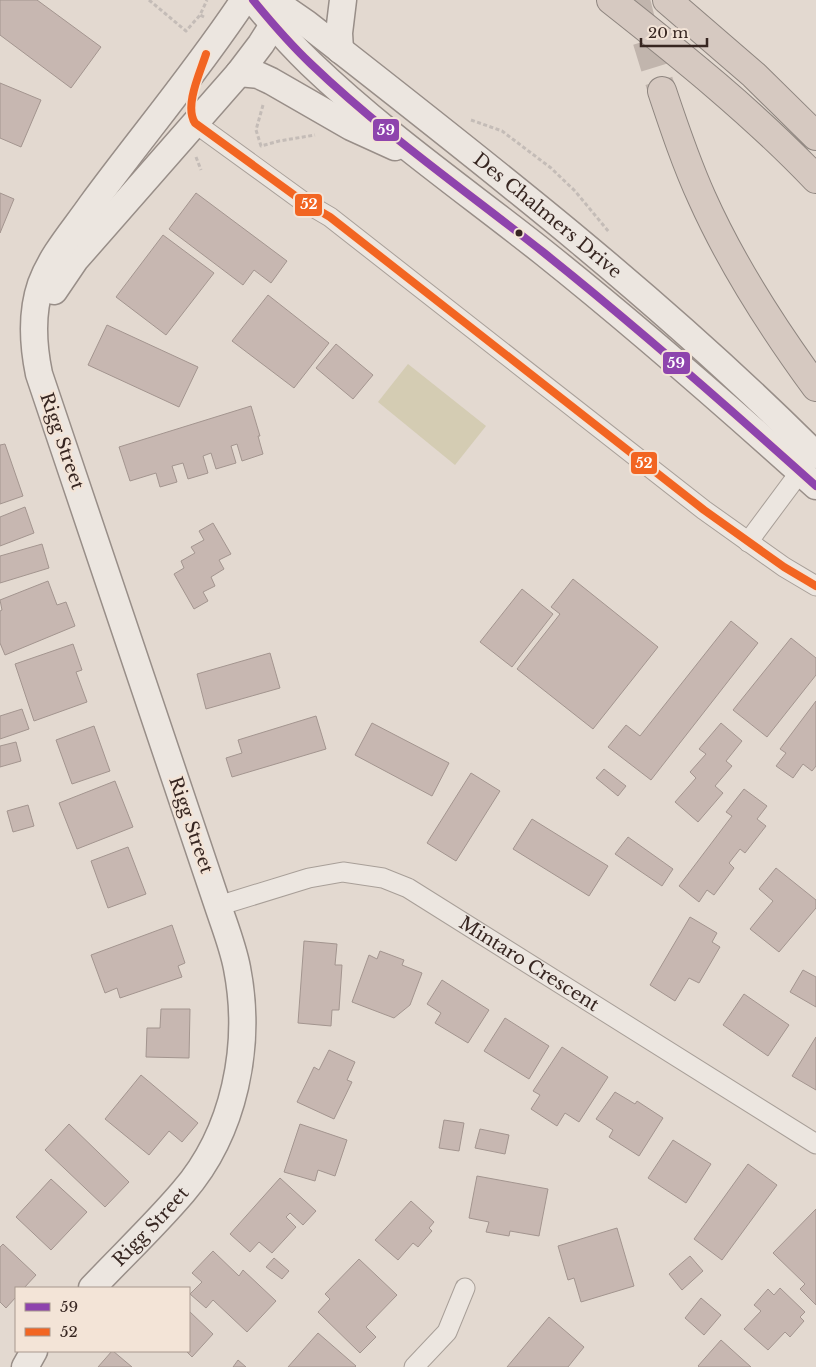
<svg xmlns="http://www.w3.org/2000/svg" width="816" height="1367" font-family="'Libre Baskerville',serif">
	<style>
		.garden { fill: #d4ccb3 }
		.building { fill: #c7b7b1; stroke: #a3958f }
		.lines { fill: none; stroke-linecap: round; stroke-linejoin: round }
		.highway-tunnel { stroke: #c1b5ad; stroke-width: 28; stroke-dasharray: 28 14; stroke-linecap: butt }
		.street-casing { stroke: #a89f98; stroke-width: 21 }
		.secondary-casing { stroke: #988e88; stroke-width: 29 }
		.highway-casing { stroke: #8e857f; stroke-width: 30 }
		.path { stroke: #c4bcb7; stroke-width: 3; stroke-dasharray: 4 2.5; stroke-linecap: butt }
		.street { stroke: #ece6e0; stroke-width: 19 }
		.secondary { stroke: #ece6e0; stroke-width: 26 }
		.highway { stroke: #d6c9c1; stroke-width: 28 }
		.bus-1-casing { stroke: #f3e4d7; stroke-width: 11 }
		.bus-2-casing { stroke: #f3e4d7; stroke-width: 11 }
		.bus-1 { stroke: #8e44ad; stroke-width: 8 }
		.bus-2 { stroke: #f26522; stroke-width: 8 }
		.bus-dot { fill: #372621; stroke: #f3e4d7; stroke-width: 2 }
		.labels { text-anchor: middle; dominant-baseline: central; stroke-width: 4.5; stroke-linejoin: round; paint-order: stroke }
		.street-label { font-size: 18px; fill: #372621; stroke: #f3e4d7 }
		.line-badge { stroke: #f3e4d7; stroke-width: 2 }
		.badge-label { font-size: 14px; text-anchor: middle; font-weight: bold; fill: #fff }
	</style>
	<rect width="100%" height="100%" fill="#e3d9d0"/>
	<path class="garden" d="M408 364 486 426 455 465 378 402Z"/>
	<path class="building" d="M0 0H37L101 47 71 88 0 35Z
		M0 83 41 100 21 147 0 138Z
		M0 193 14 199 0 233Z
		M196 193 287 261 271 283 254 270 243 285 169 229Z
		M163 235 214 273 166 335 116 297Z
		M268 295 329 343 294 388 232 341Z
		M107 325 198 367 179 407 88 365Z
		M336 344 373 375 353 399 316 368Z
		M251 406 260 436H258L263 454 242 461 237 444 231 446 236 463 216 469 211 453 203 456 208 473 188 479 183 463 172 466 177 482 160 487 156 473 130 481 119 447Z
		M5 444 23 496 0 504V445Z
		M25 507 34 533 0 546V517Z
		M213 523 231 554 219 560 224 569 211 577 215 586 203 592 208 601 194 609 174 574 184 568 181 561 195 553 191 547 204 540 199 531Z
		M42 544 49 568 0 583V556Z
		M573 579 658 647 593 729 517 669 560 614 551 607Z
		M48 581 57 605 66 602 75 626 5 655 0 643V611L2 610 0 600Z
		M522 589 553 614 512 667 480 642Z
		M731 621 758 643 651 780 608 747 626 725 640 736Z
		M791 638 816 658V675L767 737 733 710Z
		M73 644 82 670 76 672 87 702 34 721 15 664Z
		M270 653 280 688 206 709 197 674Z
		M816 701V766L812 771 803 764 793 778 776 766 786 753 780 749Z
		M22 709 29 729 0 739V716Z
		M316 716 326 749 232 777 226 758 242 753 238 740Z
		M372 723 449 763 432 796 355 755Z
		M721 723 742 741 726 761 732 766 715 786 723 793 698 822 675 802 696 778 690 772 706 754 699 749Z
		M94 726 110 771 72 784 56 740Z
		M16 742 21 761 0 767V746Z
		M604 769 626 786 618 796 596 778Z
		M471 773 500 791 456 861 427 843Z
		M115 781 133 827 77 849 59 803Z
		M744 789 767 806 757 819 766 826 745 853 740 849 729 863 734 868 714 895 707 890 699 902 679 886 732 816 726 812Z
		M28 805 34 826 13 832 7 811Z
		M532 819 608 866 589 896 513 849Z
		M628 837 673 869 662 886 615 854Z
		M128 847 146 894 108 908 91 861Z
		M776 868 816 900V908L779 952 750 929 773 901 759 889Z
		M690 917 717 933 712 942 720 947 699 983 689 978 675 1001 650 985Z
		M172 925 185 963 178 966 182 977 120 998 117 988 105 993 91 955Z
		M304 941 337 944 335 965H342L339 1010H332L331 1026 298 1023Z
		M380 951 404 960 402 965 422 973 410 1005 394 1018 352 1002 369 955 377 959Z
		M803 970 816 977V1007L790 992Z
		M442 980 489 1010 468 1043 435 1023 441 1013 427 1004Z
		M744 994 789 1025 768 1056 723 1025Z
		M161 1009H190L189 1058 146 1057 147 1028H160Z
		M505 1018 549 1046 529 1079 484 1051Z
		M816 1037V1090L792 1076Z
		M562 1047 608 1077 579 1122 565 1113 557 1126 531 1109 540 1095 533 1091Z
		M329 1050 355 1062 347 1080 352 1082 334 1119 297 1102 314 1067 319 1070Z
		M141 1075 198 1123 182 1142 169 1131 149 1155 105 1119Z
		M615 1092 635 1104 637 1101 663 1118 639 1156 609 1137 613 1130 596 1119Z
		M444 1120 464 1123 459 1151 439 1148Z
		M69 1124 129 1182 105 1207 45 1150Z
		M300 1124 347 1140 335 1176 318 1170 315 1181 284 1172Z
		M480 1129 509 1135 505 1154 475 1148Z
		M673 1140 711 1164 686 1203 648 1178Z
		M748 1164 777 1185 722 1260 694 1239Z
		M477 1176 548 1189 539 1236 510 1231 509 1236 486 1232 489 1222 469 1218Z
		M280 1178 316 1211 303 1225 290 1213 286 1217 296 1227 272 1253 259 1242 250 1252 230 1234Z
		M51 1179 87 1212 51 1250 16 1217Z
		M411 1201 434 1222 429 1228 432 1231 418 1247 413 1243 398 1260 375 1240Z
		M816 1209V1305L800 1289 805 1284 773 1253Z
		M617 1228 634 1286 581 1302 574 1278 568 1280 558 1246Z
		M3 1244 36 1275 24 1288H16V1297L6 1308 0 1302V1247Z
		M213 1251 239 1276 243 1270 276 1301 247 1332 213 1300 206 1308 190 1294 202 1282 192 1273Z
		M690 1256 703 1271 682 1290 669 1274Z
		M274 1258 289 1271 282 1279 266 1267Z
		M359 1259 397 1295 366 1327 376 1337 360 1353 318 1312 330 1299 325 1294Z
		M780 1288 805 1312 800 1317 804 1321 790 1337 785 1332 768 1350 744 1329 761 1311 754 1305 768 1289 774 1295Z
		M701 1298 721 1315 704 1335 685 1318Z
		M189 1311 213 1334 192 1357 186 1351H189Z
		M549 1317 584 1347 568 1367H507Z
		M318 1333 356 1366 355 1367H288Z
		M721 1340 751 1367H699L698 1366Z
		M112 1351H113L132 1367H98Z
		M238 1360 246 1367H233Z"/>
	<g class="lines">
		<path class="highway-tunnel" d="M636 0 644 32 662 91"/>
		<defs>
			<g id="street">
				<path d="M195 123 301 200 330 217 704 510 784 567 816 586"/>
				<path d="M748 542 800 472"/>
				<path id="s1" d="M218 906 309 878 343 872 383 878 408 888 816 1144"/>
				<path d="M414 1367 447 1332 465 1288"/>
			</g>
			<g id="secondary">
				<path d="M253 0C271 22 290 44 311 64 383 133 466 191 543 252 637 327 727 406 816 486"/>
				<path id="s2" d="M263 0 284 8 307 24C482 161 658 297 816 455"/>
				<path d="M340 50 339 33 343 0"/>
				<path d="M239 73 258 75 271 81 351 127 395 147"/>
				<path d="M54 291 75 260 239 73 261 44 283 9"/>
				<path id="s3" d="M92 1288C122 1256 154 1226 183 1192 235 1132 252 1045 237 968 233 947 225 927 218 906L39 374C33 345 31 313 41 284 52 254 74 230 92 204 142 136 197 71 244 0"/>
				<path d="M25 1367 34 1351"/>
			</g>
			<path id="highway" d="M611 0C682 56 753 113 816 179
				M667 0 754 75 816 136
				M662 91C674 127 686 163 702 198 732 265 772 327 816 387"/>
		</defs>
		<use href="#street" class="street-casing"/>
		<use href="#secondary" class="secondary-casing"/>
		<use href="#highway" class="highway-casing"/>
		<path class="path" d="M149 0 186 31 200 15
			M204 17 200 15 207 0
			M263 105 256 130 261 146 279 141 315 135
			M471 120 502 131 551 168 575 191 609 232
			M196 157 201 170"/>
		<use href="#street" class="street"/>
		<use href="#secondary" class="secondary"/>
		<use href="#highway" class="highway"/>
		<defs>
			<path id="bus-1" d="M253 0C271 22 290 44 311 64 383 133 466 191 543 252 637 327 727 406 816 486"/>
			<path id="bus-2" d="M206 54C200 73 184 106 195 123L301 200 330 217 704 510 784 567 816 586"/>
		</defs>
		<use href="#bus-1" class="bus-1-casing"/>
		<use href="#bus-2" class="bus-2-casing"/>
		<use href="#bus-1" class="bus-1"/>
		<use href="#bus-2" class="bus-2"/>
	</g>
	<circle class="bus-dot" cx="519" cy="233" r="4.5"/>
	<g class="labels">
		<g class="street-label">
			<text stroke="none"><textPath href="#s2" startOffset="358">Des Chalmers Drive</textPath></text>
			<text transform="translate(62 441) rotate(71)">Rigg Street</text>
			<text transform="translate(191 825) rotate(71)">Rigg Street</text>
			<text stroke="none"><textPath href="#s1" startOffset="340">Mintaro Crescent</textPath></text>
			<text stroke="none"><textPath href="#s3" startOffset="85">Rigg Street</textPath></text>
		</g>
	</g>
	<g class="line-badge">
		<rect x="372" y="118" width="28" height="24" rx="5" fill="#8e44ad"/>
		<rect x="294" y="193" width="29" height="24" rx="5" fill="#f26522"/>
		<rect x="662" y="351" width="29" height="24" rx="5" fill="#8e44ad"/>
		<rect x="630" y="451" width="28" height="24" rx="5" fill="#f26522"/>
	</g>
	<g class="badge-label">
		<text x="386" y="135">59</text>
		<text x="309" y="209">52</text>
		<text x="676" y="368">59</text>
		<text x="644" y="468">52</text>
	</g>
	<rect x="15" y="1287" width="175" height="65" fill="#f3e4d7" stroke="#a8988e"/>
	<rect x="25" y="1303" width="25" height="8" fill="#8e44ad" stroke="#a8988e"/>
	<text x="60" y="1312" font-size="15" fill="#372621">59</text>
	<rect x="25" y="1328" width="25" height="8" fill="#f26522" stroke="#a8988e"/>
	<text x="60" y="1337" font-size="15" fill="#372621">52</text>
	<path d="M641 38v8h66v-8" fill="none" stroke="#372621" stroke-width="2.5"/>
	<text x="648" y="38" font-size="15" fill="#372621" stroke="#f3e4d7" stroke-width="4" paint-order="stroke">20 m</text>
</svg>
